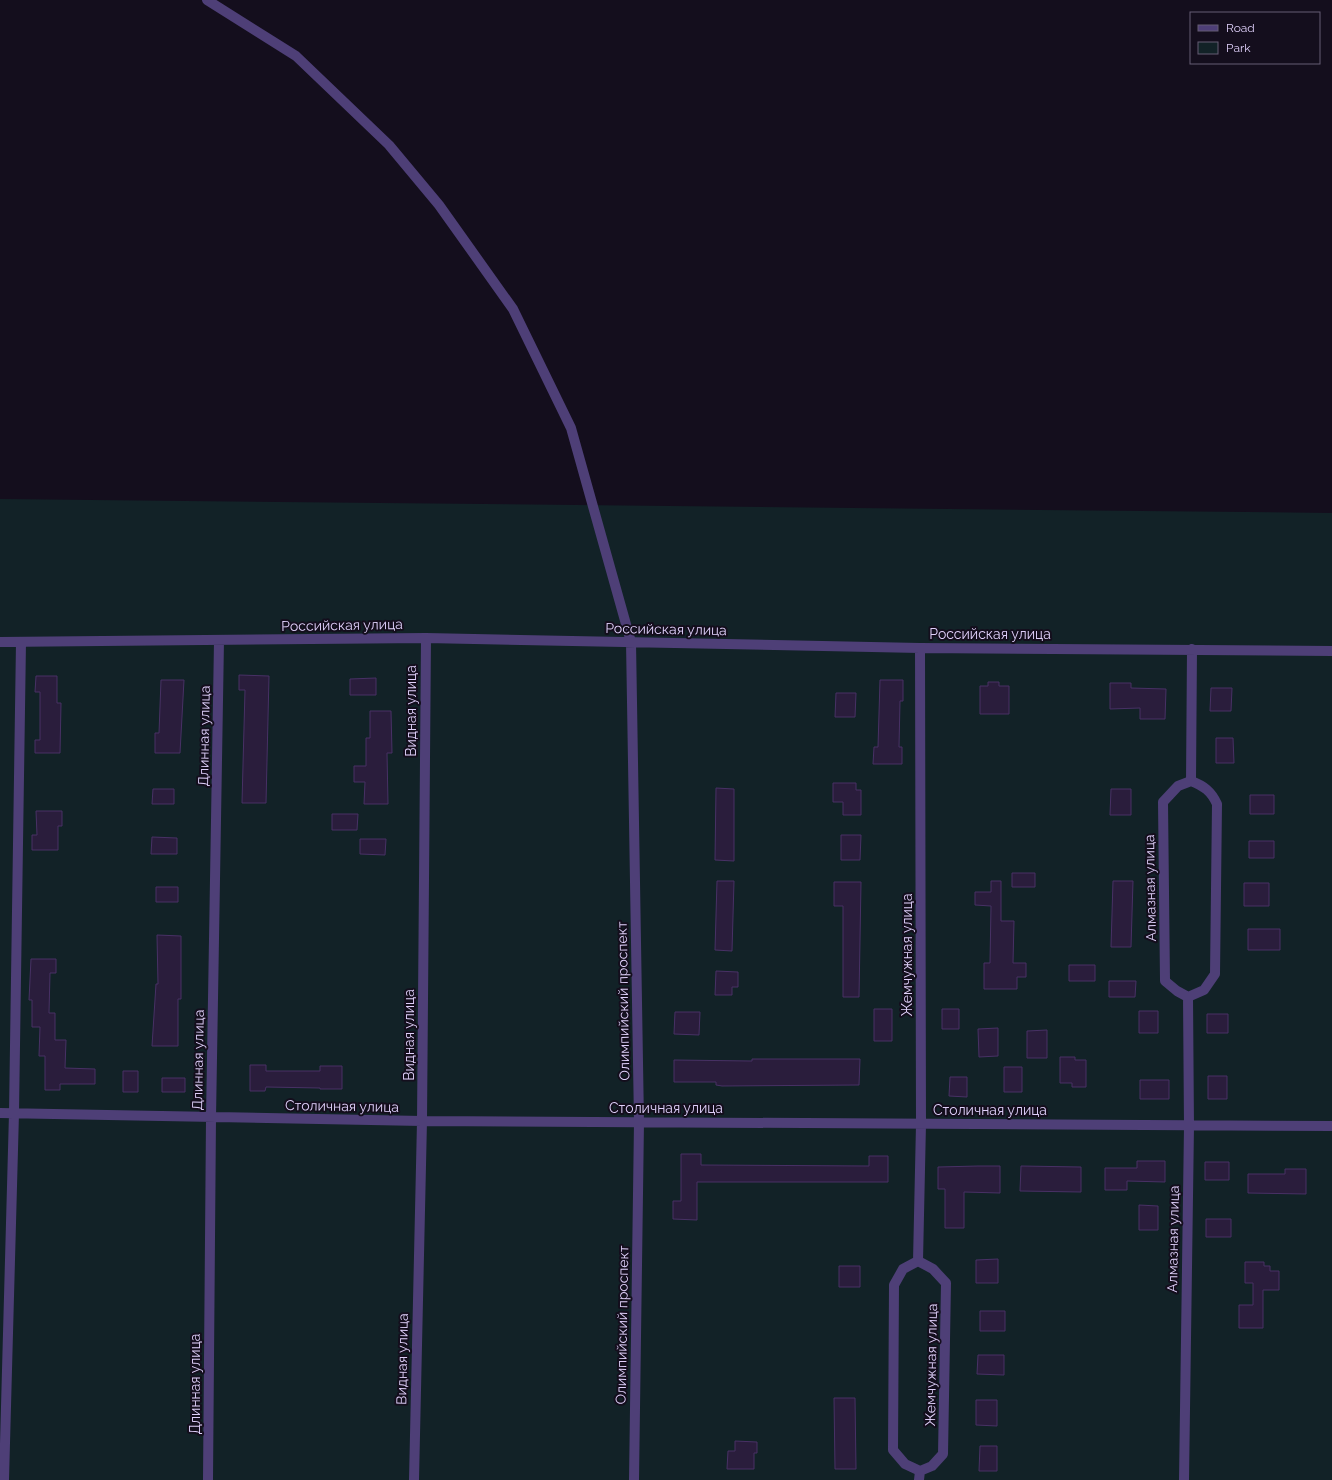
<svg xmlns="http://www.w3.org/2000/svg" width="1332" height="1480" font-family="Raleway,sans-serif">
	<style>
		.green { fill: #122227 }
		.building { fill: #2a1d3c; stroke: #483165 }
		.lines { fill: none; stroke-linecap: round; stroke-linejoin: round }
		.minor { stroke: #4e3f77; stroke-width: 10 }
		.labels { text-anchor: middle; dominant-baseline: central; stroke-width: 4; stroke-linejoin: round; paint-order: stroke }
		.street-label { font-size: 14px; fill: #dfd0fa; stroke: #140e1d }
	</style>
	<rect width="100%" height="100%" fill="#140e1d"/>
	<path class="green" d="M0 499 1332 513V1480H0Z"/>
	<path class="building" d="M239 675 269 676 266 803H242L245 690H239Z
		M36 676H57V703H61L60 753H35V740H40V692H35Z
		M376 678V695H350V679Z
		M161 680H184L180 753H155V733H159Z
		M880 680H903V701H900L899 747H902V764H873L874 747H878Z
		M988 682H999V686H1009V714H980V686H988Z
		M1110 683H1131V688L1166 689 1165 719H1140V708L1110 709Z
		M1211 688H1232L1231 711H1210Z
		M836 693H856L855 717H835Z
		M370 711H391L392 753H387L388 804H364L365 782H354V766H366V738H370Z
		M1216 738H1233L1234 763H1216Z
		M833 783H856V790H861V815H843V802H833Z
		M716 788 734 789V861L715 860Z
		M153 789H174V804H152Z
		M1111 789H1131V815H1110Z
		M1250 795H1274V814H1250Z
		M36 811H62V826H58V850H32V835H37Z
		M332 814H358L357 830H332Z
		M841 835H861L860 860H841Z
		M152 837 177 838V854H151Z
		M360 839H386L385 855 360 854Z
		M1249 841H1274V858H1249Z
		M1012 873H1035V887H1012Z
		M717 881H734L732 951 715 950Z
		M991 881H1001V921H1014L1013 963H1026V977H1017V989H984V963H990L991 906 975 905V892H991Z
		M1113 881H1133L1131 947H1111Z
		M834 882H861L859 997H843V906H834Z
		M1244 883H1269V906H1244Z
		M156 887H178V902H156Z
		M1248 929H1280V950H1248Z
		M157 935 181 936V999H178V1046H152L156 984H158Z
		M31 959H56V973H50L49 1013H55V1040H66L65 1068 95 1069V1084H60V1090H45V1056H39L40 1027H32V1000H29Z
		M1069 965H1095V981H1069Z
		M716 971 738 972V987H732V995H715Z
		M1109 981H1136L1135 997H1109Z
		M874 1009H892V1041H874Z
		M942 1009H959V1029H942Z
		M1139 1011H1158V1033H1139Z
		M675 1012H700L699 1035 674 1034Z
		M1207 1014H1228V1033H1207Z
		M998 1028V1056L979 1057 978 1029Z
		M1047 1030V1058H1027V1031Z
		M1060 1057H1075V1060H1086V1087H1072V1083H1060Z
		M752 1059H860L859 1085 722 1086 716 1085V1082H674V1060L752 1061Z
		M250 1065H266V1071H320V1066H342V1089H320V1088L266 1087 265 1091H250Z
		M1004 1067H1022V1092H1004Z
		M123 1071H138V1092H123Z
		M1208 1076H1227V1099H1208Z
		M950 1077H967V1097L949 1096Z
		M162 1078H185V1092H162Z
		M1140 1080H1169V1099H1140Z
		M681 1154H701V1165L869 1166V1156H888V1182H697V1220L673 1219V1201H681Z
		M1137 1161H1165V1182L1127 1181V1190H1105V1168H1137Z
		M1205 1162H1229V1180H1205Z
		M978 1166H1000V1193L964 1192V1228H945V1189H938V1167Z
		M1021 1166 1081 1167V1192L1020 1191Z
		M1285 1169H1306V1194L1248 1193V1174H1285Z
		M1139 1205 1158 1206V1230H1139Z
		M1206 1219H1231V1237H1206Z
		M998 1259V1283H976V1260Z
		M1245 1262H1264V1266H1270V1271H1279V1290H1263V1328H1239V1305H1253V1283H1245Z
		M839 1266H860V1287H839Z
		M980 1311H1005V1331H980Z
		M978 1355H1004V1375L977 1374Z
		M834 1398H855L856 1469H835Z
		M976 1400H997V1426L976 1425Z
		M735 1441 757 1442V1453H754V1469H727L728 1451H735Z
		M980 1446H997V1471H979Z"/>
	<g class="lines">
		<path class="minor" d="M207 0 296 56 389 145 439 205 513 309 571 428 631 642 639 1122 634 1480
			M0 642 426 638 920 648 1332 651
			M1188 997 1204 990 1215 974 1217 804C1211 791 1204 786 1191 781
			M0 1113 422 1121 1332 1126
			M918 1261 933 1269 946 1283 943 1454 932 1466 920 1471
			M4 1480 14 1113 21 642
			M208 1480 211 1118 219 641
			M414 1480 422 1121 426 638
			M919 1480 920 1471 905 1464 893 1450 894 1285 903 1269 918 1261 921 1124 920 648
			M1184 1480 1189 1126 1188 997 1177 991 1165 981 1163 802 1178 786 1191 781 1192 649"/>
	</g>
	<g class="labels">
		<g class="street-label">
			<text transform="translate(342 625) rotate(-1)">Российская улица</text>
			<text transform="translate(666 629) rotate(1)">Российская улица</text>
			<text x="990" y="634">Российская улица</text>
			<text transform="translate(411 711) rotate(-90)">Видная улица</text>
			<text transform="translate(204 736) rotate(-89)">Длинная улица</text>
			<text transform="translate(1150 888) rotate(-91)">Алмазная улица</text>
			<text transform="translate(907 955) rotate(-90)">Жемчужная улица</text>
			<text transform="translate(623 1001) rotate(-91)">Олимпийский проспект</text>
			<text transform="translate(409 1035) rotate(-90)">Видная улица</text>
			<text transform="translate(198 1060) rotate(-89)">Длинная улица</text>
			<text transform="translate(342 1106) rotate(1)">Столичная улица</text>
			<text x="666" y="1108">Столичная улица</text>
			<text x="990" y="1110">Столичная улица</text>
			<text transform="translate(1173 1239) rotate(-89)">Алмазная улица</text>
			<text transform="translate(622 1325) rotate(-89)">Олимпийский проспект</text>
			<text transform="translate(402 1359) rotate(-89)">Видная улица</text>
			<text transform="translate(931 1365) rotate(-89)">Жемчужная улица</text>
			<text transform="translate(195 1384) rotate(-90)">Длинная улица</text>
		</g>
	</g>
	<rect x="1190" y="12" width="130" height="52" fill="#140e1d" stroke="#655c75"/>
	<rect x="1198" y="25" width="20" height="6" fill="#4e3f77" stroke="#655c75"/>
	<text x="1226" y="32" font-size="12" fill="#dfd0fa">Road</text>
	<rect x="1198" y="42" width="20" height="12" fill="#122227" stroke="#655c75"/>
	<text x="1226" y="52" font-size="12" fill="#dfd0fa">Park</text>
</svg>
